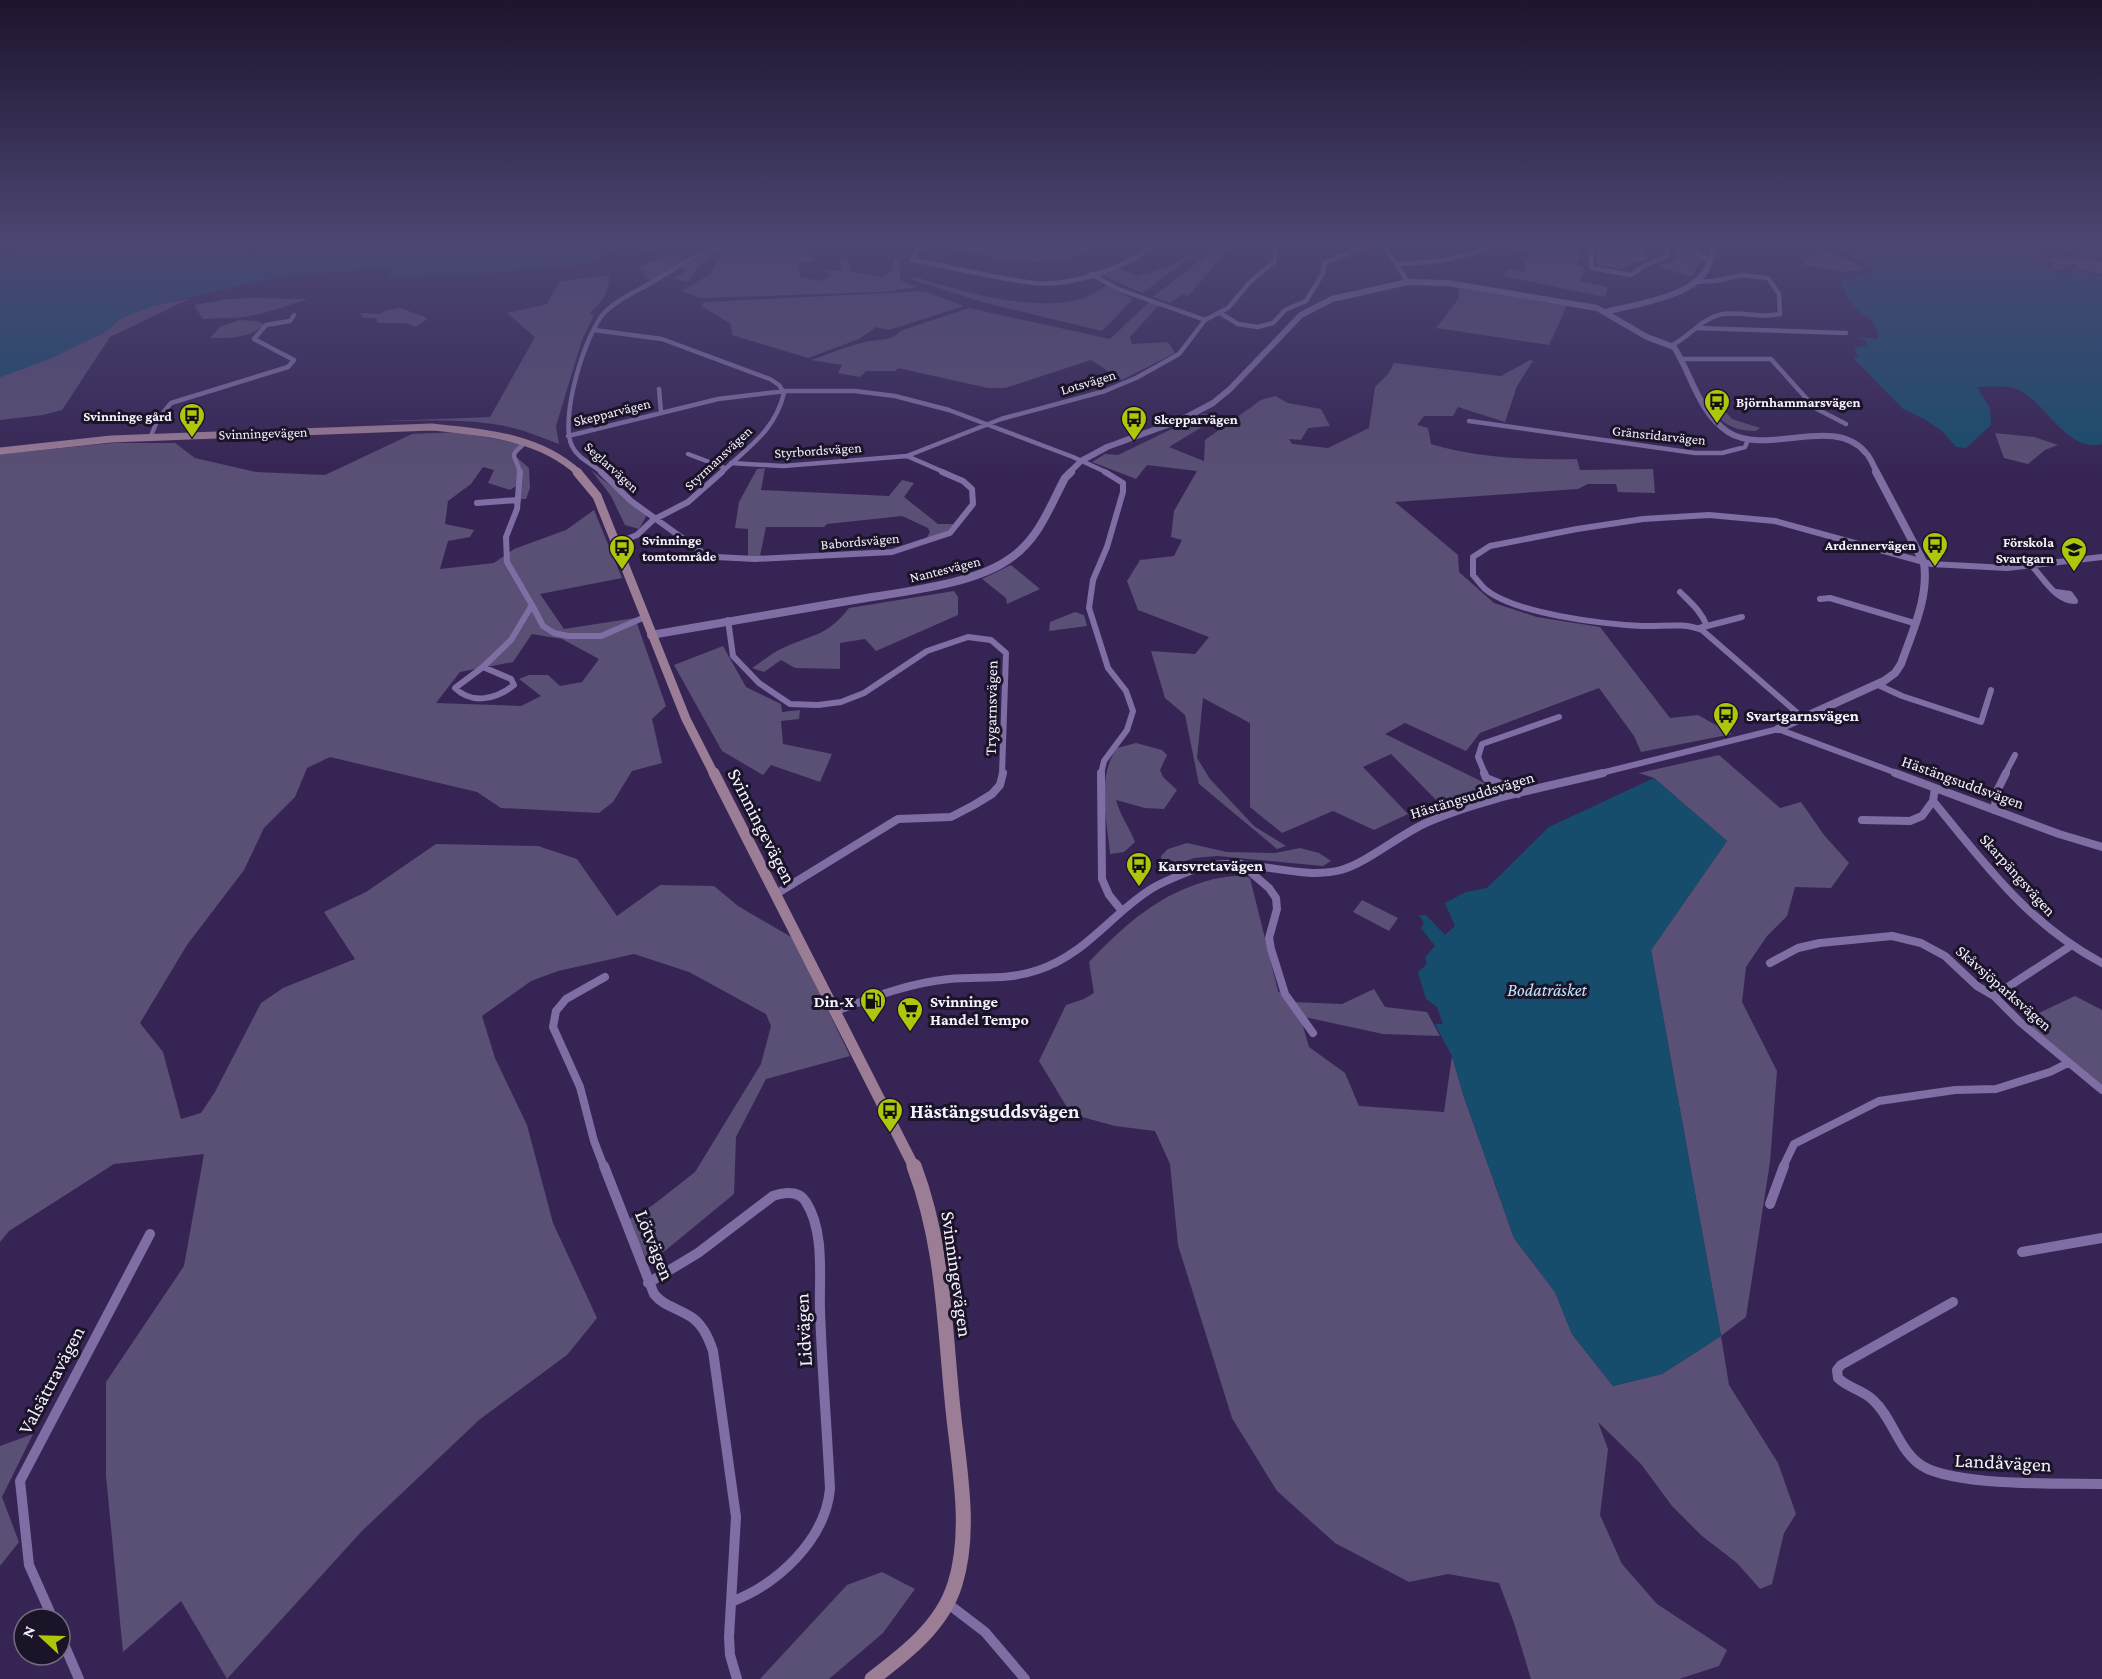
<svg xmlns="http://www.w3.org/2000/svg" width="2102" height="1679" font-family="'Crimson Pro',serif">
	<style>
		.green { fill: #5a4f74; fill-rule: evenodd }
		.water { fill: #174d6c }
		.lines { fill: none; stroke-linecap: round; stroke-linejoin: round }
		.minor-far3 { stroke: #7f6ea4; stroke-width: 4.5 }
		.minor-far2 { stroke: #7f6ea4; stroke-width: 6 }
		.minor-far1 { stroke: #7f6ea4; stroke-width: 8 }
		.minor { stroke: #7f6ea4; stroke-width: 10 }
		.tertiary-far1 { stroke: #7f6ea4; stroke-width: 6 }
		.tertiary { stroke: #7f6ea4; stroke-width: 8 }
		.secondary-far3 { stroke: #9b7d96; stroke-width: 7 }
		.secondary-far2 { stroke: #9b7d96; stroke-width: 9 }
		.secondary-far1 { stroke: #9b7d96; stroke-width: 11 }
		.secondary { stroke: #9b7d96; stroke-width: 15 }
		.labels { text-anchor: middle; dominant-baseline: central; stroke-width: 6; stroke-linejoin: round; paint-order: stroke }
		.far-street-label { font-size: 14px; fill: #f5f2fe; stroke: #1b1429 }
		.far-poi-label { font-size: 14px; font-weight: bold; fill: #f5f2fe; stroke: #1b1429; text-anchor: start }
		.street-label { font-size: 16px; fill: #f5f2fe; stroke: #1b1429 }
		.poi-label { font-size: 16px; font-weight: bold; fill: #f5f2fe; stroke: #1b1429; text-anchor: start }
		.water-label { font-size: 18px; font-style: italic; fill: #c3e7ff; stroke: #1b1429 }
		.near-street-label { font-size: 20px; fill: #f5f2fe; stroke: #1b1429 }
		.near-poi-label { font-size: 20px; font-weight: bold; fill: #f5f2fe; stroke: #1b1429; text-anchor: start }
	</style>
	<rect width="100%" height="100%" fill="#362554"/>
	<path class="green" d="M722 242H733L705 260 687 282 673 278 686 271 682 269 685 268 683 267Z
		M744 242H792L795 243 794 247 813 254 814 262 800 263 798 271 801 277 821 281 828 277 829 273 823 269 842 271 838 259 848 258 851 272 882 277 889 274 895 258 901 259 900 280 918 287 884 292 700 298 682 291 710 274 722 254Z
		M934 242H1102C1092 247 1080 256 1069 258 1027 267 973 254 931 243Z
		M1224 242H1235L1188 296 1183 294 1169 303 1153 297Z
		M1505 242H1569L1578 245 1579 256 1576 264 1584 268 1580 281 1608 287 1605 297 1504 276 1508 269 1526 272 1523 264 1530 253 1498 246Z
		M1588 242H1656L1643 244V254L1650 259 1634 262 1622 269 1597 265V247Z
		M1672 246 1683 249 1700 261 1692 277 1657 266 1671 262 1676 256Z
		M1829 252 1863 267 1864 270 1842 272 1805 265 1804 260 1817 254Z
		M676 254 684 262 652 280 647 279 639 267Z
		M1194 254 1143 293 1100 275 1119 268 1137 276 1167 267Z
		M2051 257H2076L2099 261 2102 262V274L2076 268 2079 266 2072 264 2062 267 2064 270 2051 269 2055 262 2042 260Z
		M609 275C610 292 602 302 590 313L594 315 582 340 556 426 559 444C548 440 536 435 524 431 480 417 430 421 384 421L490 417 535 337 507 313 547 304 560 281Z
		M915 277C964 292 1031 312 1081 299 1090 296 1098 290 1106 286L1133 299 1102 331 982 302 910 279Z
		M1458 288 1567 306 1549 345 1436 328 1459 298Z
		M924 291 964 306 889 330 876 327 859 339 808 358 732 335 731 324 701 306 705 302Z
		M254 298 308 299C285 306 256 318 231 318 221 318 213 318 203 319L194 305 229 299Z
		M189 299 110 337 62 410 43 415 0 420V377C34 364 67 350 99 335 108 331 114 322 122 318 142 308 166 302 189 299Z
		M1149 302 1159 305 1130 337 1132 344 1168 342 1175 353 1122 380 1091 360 1005 388H988L898 368 895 371H866L860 377 838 373 842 365 811 360C829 354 847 346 865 342 877 339 892 342 900 331L969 308 1110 339Z
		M400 308 428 318 416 327 405 323H378L376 318H363L360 313 380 314 386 310Z
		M240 320 257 321 264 324C251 338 229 338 210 338L220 327Z
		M1530 360 1533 361 1517 386 1505 422 1458 407 1453 416H1424L1417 425 1428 428 1431 444C1478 458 1528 460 1577 459L1580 470 1653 469 1655 493 1618 492 1616 484H1588L1578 489 1395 502 1458 555 1459 572 1494 603 1537 617 1600 627 1670 718 1698 715 1732 734 1641 752 1634 736 1599 688 1480 733 1466 751 1405 723 1385 734 1499 790 1440 804 1391 754 1363 767 1408 814 1374 830 1333 811 1282 833 1250 807V723L1203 698 1197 758 1210 779 1254 826 1286 846 1277 849 1199 784 1185 715 1165 698 1151 651 1195 654 1209 637 1138 610 1127 581 1140 560 1174 556 1182 540 1171 537 1174 511 1197 471 1147 465 1136 479 1092 462 1105 454 1118 455 1203 414 1220 416 1169 447 1204 461 1205 440 1261 400 1275 396 1288 403 1321 409 1330 426 1308 428 1301 440 1289 439 1292 444 1328 448 1369 428 1375 387 1388 374 1394 363 1501 376Z
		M1711 410H1724L1732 419 1760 428 1756 431C1735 431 1725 425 1711 410Z
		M459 432 522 444 514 455 529 468 530 488 526 499H520L521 483 510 490 488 483 494 470 483 467 471 484 448 501 445 524 474 530 470 537 448 541 440 569 494 563 514 549 566 530 594 510 622 578 540 594 564 629 635 618 666 706 652 719 662 763 632 771 613 802 599 813 501 808 477 792 330 757 307 768 295 797 264 828 244 870 187 945 140 1023 163 1052 181 1119 201 1113 215 1092 261 1003 283 988 355 959 324 912 366 892 436 844 538 846 577 859 617 916 660 885 714 886 738 906 793 938 850 1056 766 1079 736 1137 734 1194 649 1264 628 1220 653 1205 695 1172 761 1064 771 1026 766 1014 689 972 634 954 558 971 531 981 482 1016 495 1058 527 1125 553 1223 597 1318 567 1355 479 1420 362 1531 227 1679 181 1601 123 1652 106 1476V1382L184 1266 204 1154 114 1164 9 1231 0 1242V454L113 443H175L195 458 256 472 325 475 412 434ZM532 634 562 639 599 659 582 682 560 686 548 675H529L519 679 541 696 521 706 436 703 460 672 513 662Z
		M1995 433 2034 437 2058 445 2045 450 2028 464 2004 458Z
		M765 468 761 490 889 496 902 480 914 483 904 497 938 524H954L948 531 926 539 930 532 928 528 902 516 827 524 824 527H766L760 556 748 557V529L735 528 739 502 757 469Z
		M591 470 647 515 639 529 625 525 611 496Z
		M1011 565 1040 589 1007 604 1006 598 982 579Z
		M954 591 958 597V615L876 651 865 639 840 643V669L795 668 781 660 764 672 752 668C763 661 773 652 785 647 814 634 827 636 849 608Z
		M1075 612 1084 615 1087 626 1049 631 1050 622Z
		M723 646 746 687 781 704 782 712 800 710 799 719 781 721 783 744 832 754 820 782 771 765 763 775 722 751 674 665Z
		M1136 743 1162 750 1167 755 1160 770 1163 777 1177 790 1164 809 1145 808 1116 800C1120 815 1129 827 1135 842L1124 852 1110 854C1107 819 1096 778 1117 748Z
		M1719 755 1780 808 1801 802 1824 835 1849 863 1831 888 1795 887 1787 916 1767 936 1746 967 1742 1002 1777 1071 1770 1162 1746 1317 1721 1336 1729 1385 1778 1463 1796 1514 1784 1533 1772 1584 1760 1589 1737 1563 1702 1536 1672 1506 1641 1464 1598 1422 1608 1449 1600 1515 1622 1564 1657 1604 1727 1650 1719 1666 1679 1679H1531L1514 1623 1499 1583 1448 1574 1409 1582 1335 1543 1277 1491 1232 1418 1178 1245 1170 1164 1155 1131 1115 1126 1071 1114 1039 1061 1066 1005 1084 999 1094 993 1089 962C1127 923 1159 893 1214 879 1226 877 1238 874 1250 878L1278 991 1292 1002 1342 1004 1374 989 1385 1007 1427 1012 1440 1036 1383 1034 1300 1016 1309 1047 1345 1073 1359 1106 1444 1112 1452 1056 1464 1097 1514 1238 1555 1292 1572 1334 1613 1386 1662 1374 1721 1336 1651 950 1727 841 1654 778 1639 773Z
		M1187 843 1227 852 1275 853 1300 848 1319 853 1331 861 1323 866 1218 856 1194 858 1162 869 1161 856 1168 849Z
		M1362 900 1398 918 1389 931 1353 912Z
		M2075 996 2102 1010V1088L2024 1020Z
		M33 1434 2 1497 19 1542 0 1566V1446Z
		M882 1572 915 1589 883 1633 829 1679H760L847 1585Z"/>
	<path class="water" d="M25 242H695L640 254H618L615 252 600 256V260L583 264 473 275 400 276 392 281 387 280 394 268 282 276 159 304 119 319 112 327 101 334 50 359 0 377V254Z
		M1786 242H2102V260L2067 253 2035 257 2032 260 2048 266 2044 270 2069 273 2072 272 2071 269 2102 275V444C2067 453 2046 403 2019 390 2008 385 1989 387 1977 387L1990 408 1991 425 1966 448 1956 447 1942 431 1924 419 1903 409 1854 359 1858 356 1854 348 1867 345 1866 341 1857 337 1878 339C1876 315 1866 320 1853 306 1848 301 1845 291 1842 285L1843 278 1852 279 1872 271C1866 264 1836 246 1826 246 1820 246 1814 250 1807 251Z
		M1654 778 1727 841 1651 950 1721 1336 1662 1374 1613 1386 1572 1334 1555 1292 1514 1238 1464 1097 1452 1056 1435 1024H1443L1437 1007 1426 999 1418 972 1427 964 1425 957 1435 946 1421 928 1424 923 1419 915H1426L1445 935 1455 926 1445 903 1466 892 1487 888 1549 827Z"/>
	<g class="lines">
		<path class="minor-far3" d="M928 242 916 252 912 260C952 267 994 278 1034 283 1073 287 1130 266 1159 242
			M1378 242 1386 249 1408 282
			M1580 242 1590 248 1592 268 1631 275 1644 266 1666 257 1668 254 1665 245 1672 242
			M1672 242 1708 260
			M1397 264C1433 263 1466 259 1498 242
			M1091 274 1118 289 1205 320
			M1306 301 1323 273 1324 263 1364 247V242
			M1220 313 1238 324 1258 327 1273 323 1285 310 1306 301
			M1696 328 1846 333
			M594 330 662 339 770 379 779 385 784 393C775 431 748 447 721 473
			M1672 345C1689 337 1701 319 1719 315 1739 310 1760 319 1780 314L1779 294 1768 278 1742 275 1715 281 1695 282
			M1681 359H1771L1815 408 1846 424
			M659 389 661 412
			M1469 421 1695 453H1722L1745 447 1748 440
			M568 436 718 399 786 391H855L895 396 949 410 1073 457 1108 473
			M150 438 158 419 171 403 288 367 294 360 254 339 266 325 290 321 294 315
			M688 454 725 468
			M907 456 946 473
			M731 463 783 466 907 456 1001 419 1105 391 1136 378 1179 354 1205 320 1228 308 1250 282 1274 262 1277 242
			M520 473C516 453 506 459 526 442
			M602 473C593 464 578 459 572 446 559 419 585 333 605 312 616 301 631 294 644 287 669 272 694 257 719 242"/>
		<path class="minor-far2" d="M520 472 517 509 506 537 507 562 532 605
			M601 472 631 501 703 553 716 557 755 559 892 552 950 533 973 504 972 489 963 481 942 472
			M477 503 518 500
			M617 543 637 535 653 520 688 502 722 472
			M2032 566C2044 579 2056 601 2075 601L2070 594 2056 592
			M1680 592C1691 603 1701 611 1707 626L1699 628
			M1820 599 1830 598 1914 623
			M728 620 733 656 759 683 790 704 818 705 841 702 864 693 927 651 968 637 991 640 1006 653 1002 774
			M1707 626 1742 617
			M483 667 511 679 514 685C497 699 472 705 455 688Z
			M483 667 511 640 532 605 543 626 554 633 568 636H601L645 617
			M1876 684 1902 696 1981 722 1991 690
			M1802 717 1702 630C1682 622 1662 627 1642 626 1603 624 1515 614 1485 589 1481 585 1477 580 1473 575V557L1490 546 1577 529 1643 519 1709 515 1775 521 1931 564 2007 568 2102 557
			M1101 774 1104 761 1127 730 1133 711 1126 691 1108 668 1089 608 1093 580 1107 547 1123 492V483L1105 472
			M1485 774 1478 757 1482 744 1559 717
			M1597 774 1778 729 1899 774
			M2005 774 2015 755"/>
		<path class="minor-far1" d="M1101 773 1102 879 1109 895 1122 911
			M1484 773 1486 778 1511 788 1518 794
			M1895 773 2059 834 2102 847
			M1935 788 1933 801C1986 865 2027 923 2102 963
			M1994 810 1998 789 2006 773
			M1862 820 1910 821 1922 816 1933 801
			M1241 864 1269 888 1276 898 1277 909 1269 938 1271 949 1285 994 1313 1033
			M776 894 898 819 951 817 974 805 992 794 1000 785 1003 773
			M1770 963 1798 948 1820 943 1892 936 1921 943 1945 956 1977 986 1994 996 2020 1022 2102 1090
			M1994 996 2069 947
			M836 1011C873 997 909 983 949 979 981 976 1006 981 1038 970 1083 956 1110 916 1148 891 1161 882 1178 876 1193 870 1240 852 1297 882 1341 870 1367 863 1400 834 1428 822 1481 799 1546 787 1603 773
			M604 1167 594 1141 580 1087 553 1027 556 1011 566 999 605 977
			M1783 1167 1794 1144 1879 1101 1955 1090 1996 1089 2050 1072 2068 1063"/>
		<path class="minor" d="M604 1166 654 1294C663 1305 674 1307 686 1314 701 1321 708 1336 713 1351L736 1517 729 1637 730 1655 737 1679
			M1770 1204 1784 1166
			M2022 1252 2102 1238
			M648 1283 698 1253 773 1196C785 1192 799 1190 806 1202 825 1232 819 1277 820 1310 822 1370 827 1429 830 1489 825 1540 778 1584 731 1602
			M1953 1302 1841 1365 1837 1370 1838 1378C1848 1388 1863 1390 1873 1400 1892 1417 1897 1446 1918 1463 1947 1487 2060 1483 2102 1484
			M947 1603 985 1632 1025 1679
			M53 1619 29 1565 20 1481 150 1234
			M60 1635 79 1679"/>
		<path class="tertiary-far1" d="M1605 312C1632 305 1683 298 1702 276 1710 267 1711 252 1718 242
			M1069 473 1081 461 1107 447 1181 420 1213 403 1230 389 1301 315 1332 299 1408 282 1448 283 1597 308 1647 337 1674 347C1692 375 1698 412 1728 432 1767 457 1834 414 1866 453 1871 458 1874 467 1877 473"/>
		<path class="tertiary" d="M651 635C719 623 786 612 854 600 899 592 976 585 1012 557 1039 538 1050 506 1065 478L1071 472
			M1778 729 1884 681 1895 673 1901 664C1912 632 1929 598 1924 563L1876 472"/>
		<path class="secondary-far3" d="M0 451 111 439 432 427C483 432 539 436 579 473"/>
		<path class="secondary-far2" d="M577 472 597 496 686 719 714 774"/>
		<path class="secondary-far1" d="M714 773 914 1167"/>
		<path class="secondary" d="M872 1679C905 1654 942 1626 955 1584 973 1526 957 1458 952 1399 944 1318 943 1243 914 1166"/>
	</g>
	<linearGradient id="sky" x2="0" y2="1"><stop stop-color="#1e142e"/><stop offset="0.51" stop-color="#4c4672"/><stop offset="1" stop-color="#4c4672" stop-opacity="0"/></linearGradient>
	<rect width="2102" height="477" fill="url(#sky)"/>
	<defs>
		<symbol id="bus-pin" viewBox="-11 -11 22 30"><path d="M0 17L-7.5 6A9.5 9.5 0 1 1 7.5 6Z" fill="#aec60c" stroke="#1b1429"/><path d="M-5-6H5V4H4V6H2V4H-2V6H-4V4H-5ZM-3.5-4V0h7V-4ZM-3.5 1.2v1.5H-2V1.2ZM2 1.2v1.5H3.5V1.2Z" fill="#111"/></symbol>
		<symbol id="school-pin" viewBox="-11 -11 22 30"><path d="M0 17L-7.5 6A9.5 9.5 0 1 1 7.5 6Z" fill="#aec60c" stroke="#1b1429"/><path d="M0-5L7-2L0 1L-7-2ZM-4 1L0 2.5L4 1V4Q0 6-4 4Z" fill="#111"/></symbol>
		<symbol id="fuel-pin" viewBox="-11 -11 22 30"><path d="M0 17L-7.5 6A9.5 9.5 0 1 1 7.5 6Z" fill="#aec60c" stroke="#1b1429"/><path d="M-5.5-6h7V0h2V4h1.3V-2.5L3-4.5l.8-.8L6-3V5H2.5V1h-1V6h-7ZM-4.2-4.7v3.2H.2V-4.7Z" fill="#111"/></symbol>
		<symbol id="supermarket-pin" viewBox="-11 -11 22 30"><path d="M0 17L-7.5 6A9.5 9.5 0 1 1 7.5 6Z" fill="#aec60c" stroke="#1b1429"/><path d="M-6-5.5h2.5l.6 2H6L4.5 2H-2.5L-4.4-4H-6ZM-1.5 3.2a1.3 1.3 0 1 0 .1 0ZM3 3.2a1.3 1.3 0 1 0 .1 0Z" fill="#111"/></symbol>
	</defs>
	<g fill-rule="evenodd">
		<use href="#bus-pin" x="1702" y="387" width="30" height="40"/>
		<use href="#bus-pin" x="177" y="401" width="30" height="40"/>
		<use href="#bus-pin" x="1119" y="404" width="30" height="40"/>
		<use href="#bus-pin" x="1920" y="530" width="30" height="40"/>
		<use href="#bus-pin" x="607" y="533" width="30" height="40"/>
		<use href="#school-pin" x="2059" y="535" width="30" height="40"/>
		<use href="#bus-pin" x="1711" y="700" width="30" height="40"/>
		<use href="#bus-pin" x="1124" y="850" width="30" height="40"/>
		<use href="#fuel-pin" x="858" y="986" width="30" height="40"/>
		<use href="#supermarket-pin" x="895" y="995" width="30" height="40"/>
		<use href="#bus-pin" x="875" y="1096" width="30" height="40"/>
	</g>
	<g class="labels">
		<g class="far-street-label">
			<text transform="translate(1088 382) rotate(-17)">Lotsvägen</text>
			<text transform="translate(612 412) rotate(-14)">Skepparvägen</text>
			<text transform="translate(263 433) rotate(-2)">Svinningevägen</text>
			<text transform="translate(1659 435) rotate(6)">Gränsridarvägen</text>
			<text transform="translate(818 450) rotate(-4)">Styrbordsvägen</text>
			<text transform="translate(718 458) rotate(-43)">Styrmansvägen</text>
			<text transform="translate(612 467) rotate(42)">Seglarvägen</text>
			<text transform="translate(860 541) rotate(-5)">Babordsvägen</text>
			<text transform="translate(945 569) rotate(-14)">Nantesvägen</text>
		</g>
		<g class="far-poi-label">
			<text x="1736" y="402">Björnhammarsvägen</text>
			<text x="172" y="416" text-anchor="end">Svinninge gård</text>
			<text x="1154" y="419">Skepparvägen</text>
			<text x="642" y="540">Svinninge<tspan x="642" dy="16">tomtområde</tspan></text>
			<text x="2054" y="542" text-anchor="end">Förskola<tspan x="2054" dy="16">Svartgarn</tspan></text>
			<text x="1916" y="545" text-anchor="end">Ardennervägen</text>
		</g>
		<g class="street-label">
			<text transform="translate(991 708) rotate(-89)">Trygarnsvägen</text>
			<text transform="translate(1963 782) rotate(20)">Hästängsuddsvägen</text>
			<text transform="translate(1472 795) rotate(-17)">Hästängsuddsvägen</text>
			<text transform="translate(2018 875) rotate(48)">Skarpängsvägen</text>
			<text transform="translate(2004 988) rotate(41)">Skåvsjöparksvägen</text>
		</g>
		<g class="poi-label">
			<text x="1746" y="715">Svartgarnsvägen</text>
			<text x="1158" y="865">Karsvretavägen</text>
			<text x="854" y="1001" text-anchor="end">Din-X</text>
			<text x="930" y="1001">Svinninge<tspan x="930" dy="18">Handel Tempo</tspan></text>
		</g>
		<g class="water-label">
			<text x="1547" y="990">Bodaträsket</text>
		</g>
		<g class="near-street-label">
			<text transform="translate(762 826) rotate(63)">Svinningevägen</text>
			<text transform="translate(655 1245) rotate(68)">Lötvägen</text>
			<text transform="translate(957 1274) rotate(82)">Svinningevägen</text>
			<text transform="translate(803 1330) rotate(-93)">Lidvägen</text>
			<text transform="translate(51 1380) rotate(-62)">Valsättravägen</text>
			<text transform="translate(2003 1462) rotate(3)">Landåvägen</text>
		</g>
		<g class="near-poi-label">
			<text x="910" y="1111">Hästängsuddsvägen</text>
		</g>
	</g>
	<g transform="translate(42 1637) rotate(292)"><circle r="28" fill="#1b1429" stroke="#726d7e" stroke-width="1.5"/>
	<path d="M0-4.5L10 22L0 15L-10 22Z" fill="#aec60c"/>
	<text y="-9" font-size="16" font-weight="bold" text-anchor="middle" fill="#f5f2fe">N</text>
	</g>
</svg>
